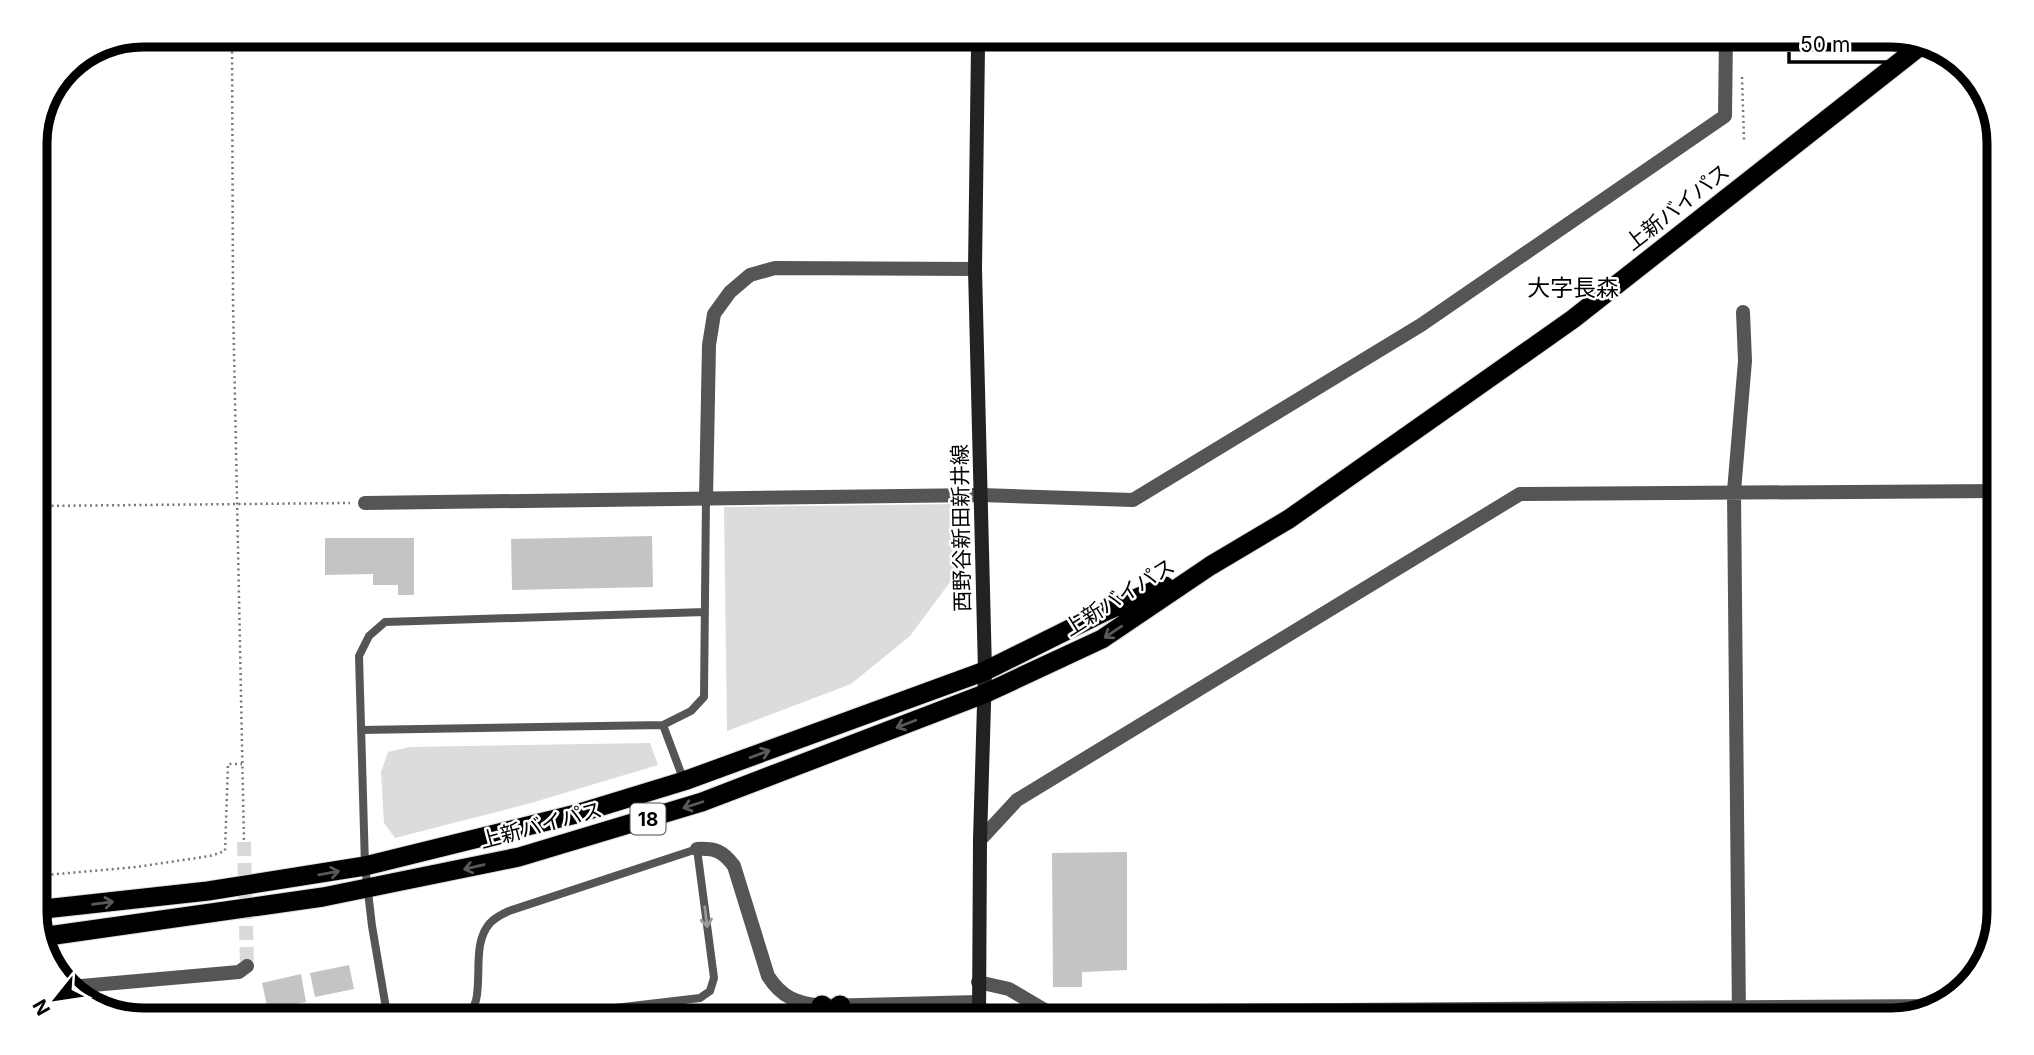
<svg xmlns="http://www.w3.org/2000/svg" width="2034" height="1055" font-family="Inter,'Noto Sans JP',sans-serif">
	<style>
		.park { fill: #dcdcdc }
		.building { fill: #c4c4c4 }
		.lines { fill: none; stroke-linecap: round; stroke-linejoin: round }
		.minor-tunnel { stroke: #d9d9d9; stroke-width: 14; stroke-dasharray: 14 7; stroke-linecap: butt }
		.trunk-casing { stroke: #dbdbdb; stroke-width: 21 }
		.motorway-casing { stroke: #dbdbdb; stroke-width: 23 }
		.path { stroke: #777; stroke-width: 2.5; stroke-dasharray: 2 3.5; stroke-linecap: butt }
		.service { stroke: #555; stroke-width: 8 }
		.minor { stroke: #555; stroke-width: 14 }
		.tertiary { stroke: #555; stroke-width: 14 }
		.secondary { stroke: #222; stroke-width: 14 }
		.trunk { stroke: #000; stroke-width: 19 }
		.motorway { stroke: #000; stroke-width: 21 }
		.oneway { stroke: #595959 }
		.oneway2 { stroke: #999 }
		.labels { text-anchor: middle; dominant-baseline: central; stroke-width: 5; stroke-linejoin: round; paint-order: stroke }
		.shield { fill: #fff; stroke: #4c4c4c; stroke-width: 2 }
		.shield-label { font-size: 19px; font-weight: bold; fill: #000 }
		.street-label { font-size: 21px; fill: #000; stroke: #fff }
		.neighbourhood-label { font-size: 23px; fill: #000; stroke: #fff }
		.rim { fill: none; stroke: #000; stroke-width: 9 }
	</style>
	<rect width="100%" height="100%" fill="#fff"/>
	<path class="park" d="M961 504 962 566 910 636 851 684 727 731 724 507Z
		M650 743 658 765 531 803 395 838 384 823 381 772 388 752 410 747Z"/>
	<path class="building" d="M652 536 653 587 512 590 511 539Z
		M325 538H414V595H398V585H373V574L325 575Z
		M1127 852V970L1082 972V987H1053L1052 853Z
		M349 965 354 989 315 997 310 973Z
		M301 974 306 1002 268 1010 262 983Z
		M165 1004 166 1020H144L143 1006Z"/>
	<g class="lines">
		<path class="minor-tunnel" d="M244 842 247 966"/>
		<defs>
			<path id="trunk" d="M35 910 208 891 365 866 576 814 684 781 985 671 1104 612 1165 586
				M41 937 323 897 519 857 702 802 984 694 1102 639 1210 566 1289 519 1573 319 1924 43"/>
			<path id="motorway" d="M822 1006V1020
				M840 1006V1020"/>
		</defs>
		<use href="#trunk" class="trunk-casing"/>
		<use href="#motorway" class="motorway-casing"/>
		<path class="path" d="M232 35 233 302 244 842
			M1742 77 1744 140
			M35 506 350 503
			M35 876 136 867 210 856 225 851 228 764H242
			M1009 1006 1010 1020
			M663 1020 779 1009"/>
		<path class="service" d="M663 725 684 781
			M361 730 663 725 691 711 704 697 706 499
			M388 1020 372 926 365 866 359 656 369 636 385 622 705 612
			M462 1020C492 1003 466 950 490 923 495 918 502 914 509 911L697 849 714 978 710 991 700 998 512 1020"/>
		<path class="minor" d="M365 503 981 495 1133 500 1421 325 1725 116 1726 35
			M980 840 1017 800 1520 494 1999 491
			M697 849C715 848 723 851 734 866L768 976C782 998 797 1003 822 1006L978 1002
			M978 982 1009 989 1048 1012 1937 1006
			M70 987 239 972 247 966
			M1739 1020 1734 491 1745 361 1743 312"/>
		<path class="tertiary" d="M706 499 709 345 714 314 730 292 750 275 775 268 975 269"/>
		<path class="secondary" d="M976 35 978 47 975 269 985 671 980 840 979 1020"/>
		<use href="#trunk" class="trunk"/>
		<use href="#motorway" class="motorway"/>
	</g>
	<defs><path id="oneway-shaft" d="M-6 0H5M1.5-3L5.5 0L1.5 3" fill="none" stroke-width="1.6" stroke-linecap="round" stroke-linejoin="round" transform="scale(1.75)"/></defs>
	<g class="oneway">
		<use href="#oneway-shaft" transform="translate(1113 632) rotate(146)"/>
		<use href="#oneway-shaft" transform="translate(906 724) rotate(159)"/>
		<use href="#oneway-shaft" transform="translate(760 754) rotate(-20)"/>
		<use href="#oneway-shaft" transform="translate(693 805) rotate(162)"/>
		<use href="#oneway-shaft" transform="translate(474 867) rotate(167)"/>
		<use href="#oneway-shaft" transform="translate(329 873) rotate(-10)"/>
		<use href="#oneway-shaft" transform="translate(103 903) rotate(-7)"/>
	</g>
	<use class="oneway2" href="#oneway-shaft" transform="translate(706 917) rotate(83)"/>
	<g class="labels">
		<rect class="shield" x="630.5" y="803.5" width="35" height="31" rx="5"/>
		<g class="shield-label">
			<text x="648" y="819">18</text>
		</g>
		<g class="street-label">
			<text transform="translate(1677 207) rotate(-38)">上新バイパス</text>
			<text transform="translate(961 528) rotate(-91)">西野谷新田新井線</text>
			<text transform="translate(1119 597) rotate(-32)">上新バイパス</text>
			<text transform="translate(541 825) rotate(-15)">上新バイパス</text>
		</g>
		<g class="neighbourhood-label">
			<text x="1573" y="288">大字長森</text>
		</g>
	</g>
	<path d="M0 0H2034V1055H0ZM143 47H1891A96 96 0 0 1 1987 143V912A96 96 0 0 1 1891 1008H143A96 96 0 0 1 47 912V143A96 96 0 0 1 143 47Z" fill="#fff" fill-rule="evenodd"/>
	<path class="rim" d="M143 47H1891A96 96 0 0 1 1987 143V912A96 96 0 0 1 1891 1008H143A96 96 0 0 1 47 912V143A96 96 0 0 1 143 47Z"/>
	<g transform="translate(56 999) rotate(240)" stroke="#ffffff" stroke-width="5" paint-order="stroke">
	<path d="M0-5L12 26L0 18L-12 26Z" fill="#000000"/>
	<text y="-10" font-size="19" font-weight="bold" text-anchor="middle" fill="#000000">N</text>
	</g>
	<path d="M1789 52v10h121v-10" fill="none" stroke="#000000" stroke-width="3.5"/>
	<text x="1800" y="52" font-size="21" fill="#000000" stroke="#ffffff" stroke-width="5" paint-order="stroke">50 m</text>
</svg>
